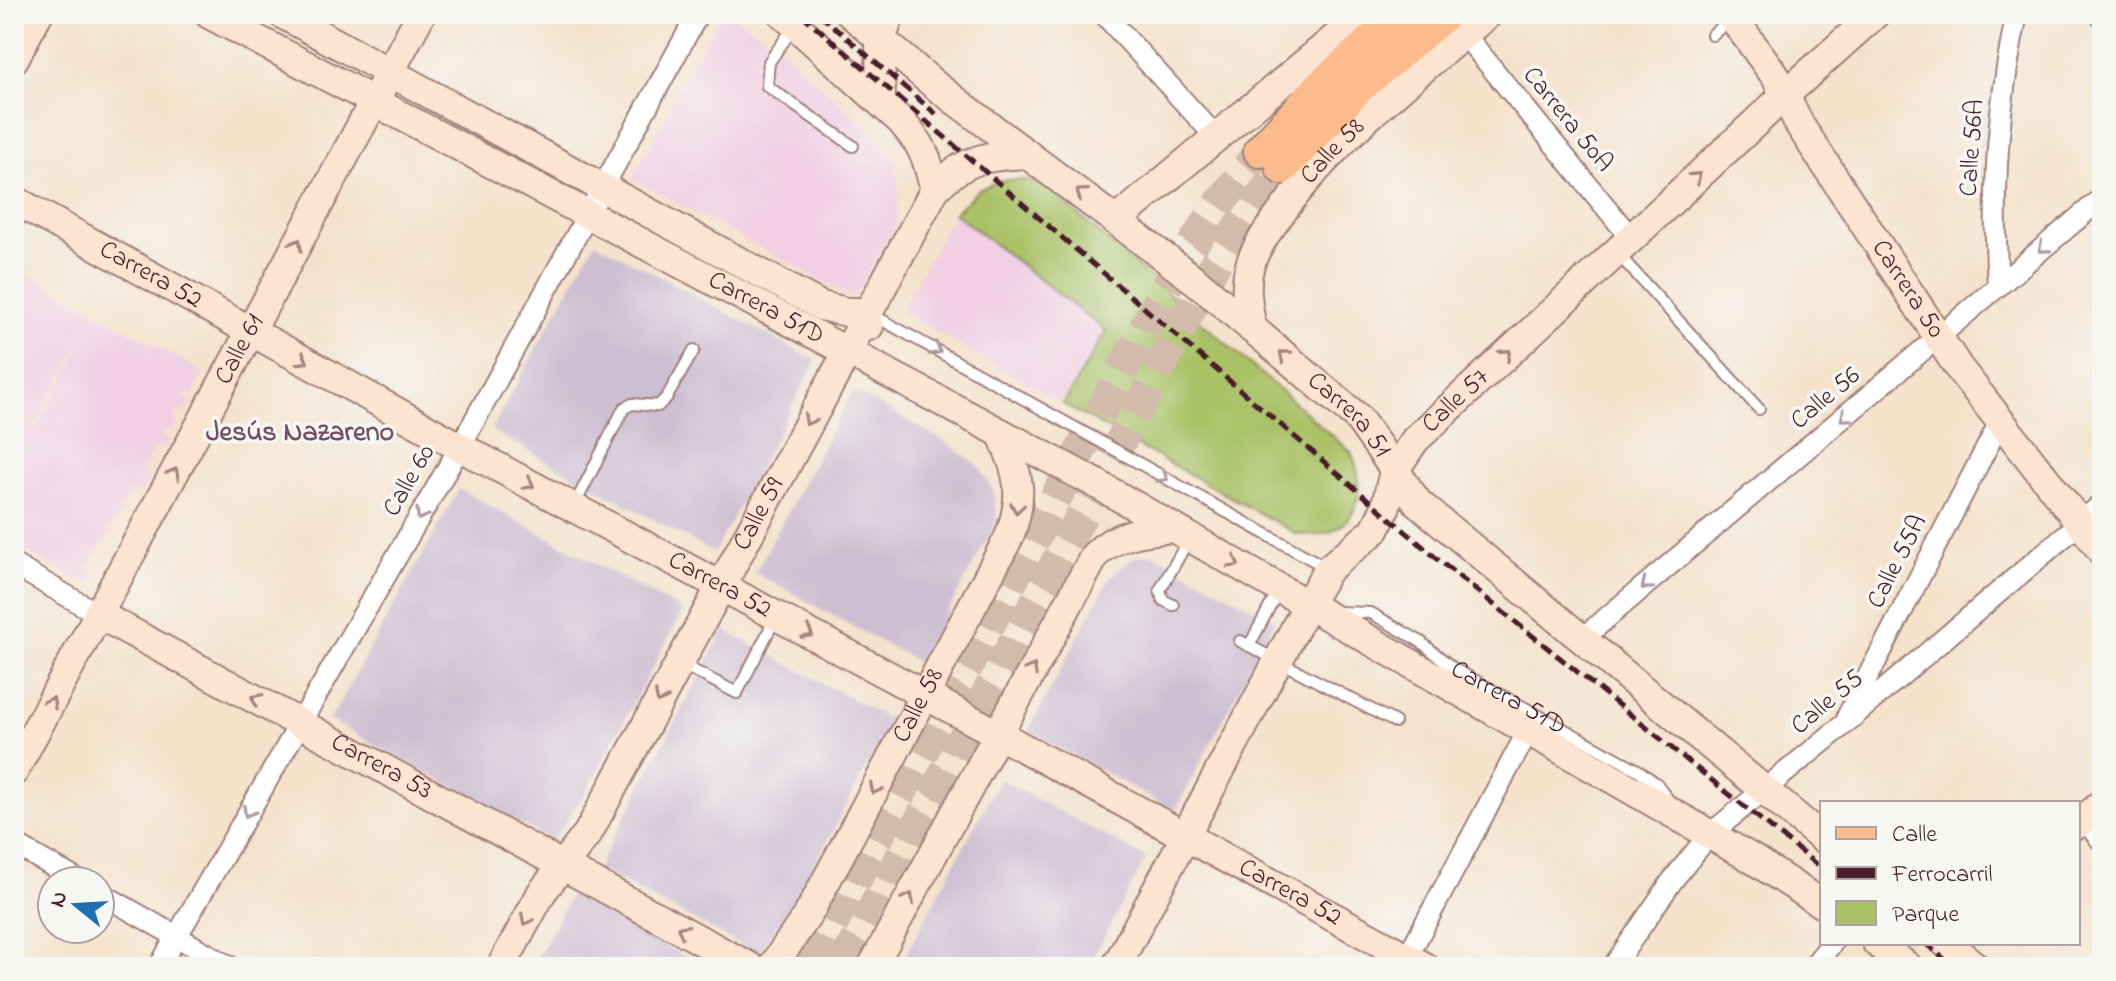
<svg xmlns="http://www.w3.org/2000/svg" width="2116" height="981" font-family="'Indie Flower',sans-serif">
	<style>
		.built { fill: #f1d0e3 }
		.industrial { fill: #cebed1 }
		.green { fill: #aac166; stroke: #7a7048; stroke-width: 2 }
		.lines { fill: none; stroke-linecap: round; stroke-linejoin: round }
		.primary-tunnel { stroke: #d2bbab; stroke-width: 32; stroke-dasharray: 32 16; stroke-linecap: butt }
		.lane-casing { stroke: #9f807b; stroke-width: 14 }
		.street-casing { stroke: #9f807b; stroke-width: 24 }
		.secondary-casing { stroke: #9f807b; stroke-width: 32 }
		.primary-casing { stroke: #9f807b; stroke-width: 36 }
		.lane { stroke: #fff; stroke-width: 10 }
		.street { stroke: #fff; stroke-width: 20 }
		.secondary { stroke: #fde4d1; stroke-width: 28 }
		.primary { stroke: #fbbb8c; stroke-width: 32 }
		.rail { stroke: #4a1f2b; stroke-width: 5; stroke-dasharray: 12 6; stroke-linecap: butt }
		.oneway { stroke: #a4827e }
		.oneway2 { stroke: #ae9aa0 }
		.labels { text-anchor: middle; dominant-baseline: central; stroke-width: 7; stroke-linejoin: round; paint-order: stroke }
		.street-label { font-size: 26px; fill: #4a1f2b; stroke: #f6f6f2 }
		.neighbourhood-label { font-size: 28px; font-weight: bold; fill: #734e65; stroke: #f6f6f2 }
	</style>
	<rect width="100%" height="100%" fill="#f6f6f2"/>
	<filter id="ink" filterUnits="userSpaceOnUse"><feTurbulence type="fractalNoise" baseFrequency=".0125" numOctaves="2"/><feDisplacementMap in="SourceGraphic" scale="16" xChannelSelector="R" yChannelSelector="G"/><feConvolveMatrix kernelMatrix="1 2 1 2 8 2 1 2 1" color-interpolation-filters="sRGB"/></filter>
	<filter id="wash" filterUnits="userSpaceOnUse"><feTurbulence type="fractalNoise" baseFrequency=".006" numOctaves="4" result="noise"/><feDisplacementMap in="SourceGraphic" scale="32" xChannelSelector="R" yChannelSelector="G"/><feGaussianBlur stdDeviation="1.8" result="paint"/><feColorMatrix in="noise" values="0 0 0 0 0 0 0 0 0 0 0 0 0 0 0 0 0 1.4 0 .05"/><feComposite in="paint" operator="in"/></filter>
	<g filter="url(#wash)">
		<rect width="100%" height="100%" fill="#f4e2cb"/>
		<path class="built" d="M720 14H728L769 38 873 133 895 160 899 192 895 226 854 298 632 179Z
			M954 213 1106 331 1063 404 900 311Z
			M14 267 203 372 193 396 187 393 184 398 190 403 183 414 177 411 173 417 179 421 173 433 165 430 162 436 169 439 163 449 156 446 141 473 150 478 141 494 132 490 87 571 95 576 90 585 82 580 80 582 14 544V417L36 429 82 345 80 344 35 425 14 414Z"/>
		<path class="industrial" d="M595 242 816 361 714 553 491 430Z
			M853 390 947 443 978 465 993 490 997 521 920 663 755 573Z
			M459 489 683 611 585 793 552 841 330 720Z
			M1153 554 1275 620 1175 811 1028 731 1110 577 1134 557Z
			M724 630 891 720 803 887 758 954 597 869Z
			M1000 779 1146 858 1088 967H899Z
			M571 895 704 967H532Z"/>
		<path class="green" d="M1002 180H1024L1045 186 1351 452C1371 497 1352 543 1297 534L1063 404 1106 331 954 213 979 189Z"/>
	</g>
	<g filter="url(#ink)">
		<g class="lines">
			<path class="primary-tunnel" d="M810 967 1173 274 1221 202 1260 151
				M842 967 1212 269 1226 245 1282 168"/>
			<defs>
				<g id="lane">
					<path d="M793 28 769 62 767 86 853 146"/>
					<path d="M1712 35 1731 19"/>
					<path d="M1617 253 1759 409"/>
					<path d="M873 315 1327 568"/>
					<path d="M574 506 624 408 632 404 658 406 667 397 694 350"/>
					<path d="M1173 605 1163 600 1160 590 1189 539"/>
					<path id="s1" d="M1337 612 1371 613 1421 642 1454 669 1638 770 1657 784 1669 801"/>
					<path d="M1240 641 1395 722"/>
					<path d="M1249 646 1278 591"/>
					<path d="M681 664 737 693 776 617"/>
				</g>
				<path id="street" d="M1104 14 1216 137
					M2100 14 2102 16
					M1464 34 1631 238
					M1998 286C1992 193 1997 105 2017 14
					M14 565 98 614
					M1583 638 2102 198
					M1848 715 2000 422
					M2084 819 2102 841
					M14 844 79 881
					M100 893 230 967
					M159 967 460 447 698 14
					M1402 967 1528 731
					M1613 967 1672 881 1709 835 1842 726 2102 504
					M1813 967 1832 943"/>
				<g id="secondary">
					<path id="s2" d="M209 14 1088 479 1751 858 1822 904"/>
					<path d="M282 14 821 306 847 312H868L869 326"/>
					<path d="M783 14 902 122 919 144 926 158 935 189"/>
					<path id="s3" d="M851 14 936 86 1196 281 1358 418 1418 503 1822 838"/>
					<path id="s4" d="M1730 14 1776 77 1799 124 1958 367 2102 551"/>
					<path d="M14 59 38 14"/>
					<path d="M881 102 880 40 891 14"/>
					<path id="s5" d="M14 200 460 447 998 734 1425 967"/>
					<path d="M1117 220 1364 14"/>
					<path id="s6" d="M1252 329C1248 306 1243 285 1251 262 1259 240 1274 223 1287 205 1343 131 1418 73 1488 14"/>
					<path id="s7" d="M98 614 750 967"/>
					<path id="s8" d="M14 771 421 14"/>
					<path d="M2078 824 2102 804"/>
					<path d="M1877 943 1908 967"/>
					<path d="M1946 943 1976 967"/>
					<path id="s9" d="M501 967 542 892 588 833 935 189C965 158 986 156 1027 154"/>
					<path id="s10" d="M772 967 809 913 1009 537C1025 495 1019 473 1001 433"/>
					<path d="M872 967 1095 555C1117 533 1143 531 1173 528"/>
					<path id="s11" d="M1116 967 1308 604 1328 569 1374 531 1385 509 1394 471 1415 440 1785 95 1875 14"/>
				</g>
				<path id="primary" d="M1260 151 1325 82 1402 14
					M1282 168 1358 88 1445 14"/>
			</defs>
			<use href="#lane" class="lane-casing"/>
			<use href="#street" class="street-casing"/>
			<use href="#secondary" class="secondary-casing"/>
			<use href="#primary" class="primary-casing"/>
			<use href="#lane" class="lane"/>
			<use href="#street" class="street"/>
			<use href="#secondary" class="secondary"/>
			<use href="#primary" class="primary"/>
			<path class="rail" d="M801 14 1441 562 1822 869
				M819 14 936 114
				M1925 943 1954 967"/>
		</g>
		<defs><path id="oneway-chevron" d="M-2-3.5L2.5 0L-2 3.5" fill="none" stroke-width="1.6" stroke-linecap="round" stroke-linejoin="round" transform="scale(2)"/></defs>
		<g class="oneway">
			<use href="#oneway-chevron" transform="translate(1696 177) rotate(-43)"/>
			<use href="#oneway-chevron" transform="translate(1081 193) rotate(-144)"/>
			<use href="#oneway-chevron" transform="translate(297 244) rotate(-61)"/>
			<use href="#oneway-chevron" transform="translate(1506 354) rotate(-43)"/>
			<use href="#oneway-chevron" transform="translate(1284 355) rotate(-140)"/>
			<use href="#oneway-chevron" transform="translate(303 360) rotate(29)"/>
			<use href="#oneway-chevron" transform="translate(809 420) rotate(118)"/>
			<use href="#oneway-chevron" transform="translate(174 473) rotate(-62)"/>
			<use href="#oneway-chevron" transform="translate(529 484) rotate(28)"/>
			<use href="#oneway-chevron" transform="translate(1017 508) rotate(99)"/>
			<use href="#oneway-chevron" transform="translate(1234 563) rotate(30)"/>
			<use href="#oneway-chevron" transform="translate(808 633) rotate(28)"/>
			<use href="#oneway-chevron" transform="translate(1032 669) rotate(-62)"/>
			<use href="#oneway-chevron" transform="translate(660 698) rotate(118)"/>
			<use href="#oneway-chevron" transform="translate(256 699) rotate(-152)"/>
			<use href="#oneway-chevron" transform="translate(51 702) rotate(-61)"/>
			<use href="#oneway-chevron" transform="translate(875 789) rotate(118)"/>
			<use href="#oneway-chevron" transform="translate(909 898) rotate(-62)"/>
			<use href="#oneway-chevron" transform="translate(526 920) rotate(118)"/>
			<use href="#oneway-chevron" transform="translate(682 930) rotate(-152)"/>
		</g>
		<g class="oneway2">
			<use href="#oneway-chevron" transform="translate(2043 248) rotate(140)"/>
			<use href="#oneway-chevron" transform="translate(936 350) rotate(29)"/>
			<use href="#oneway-chevron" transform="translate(1845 417) rotate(140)"/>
			<use href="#oneway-chevron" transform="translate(1163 477) rotate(29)"/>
			<use href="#oneway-chevron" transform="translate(421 515) rotate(120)"/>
			<use href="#oneway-chevron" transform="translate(1646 585) rotate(140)"/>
			<use href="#oneway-chevron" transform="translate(248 812) rotate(120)"/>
		</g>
	</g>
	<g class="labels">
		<g class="street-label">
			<text transform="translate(1567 120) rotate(51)">Carrera 50A</text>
			<text transform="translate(1973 148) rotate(-86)">Calle 56A</text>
			<text stroke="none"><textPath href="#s6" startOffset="206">Calle 58</textPath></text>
			<text stroke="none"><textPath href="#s5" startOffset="156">Carrera 52</textPath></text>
			<text stroke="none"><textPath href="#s4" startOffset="328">Carrera 50</textPath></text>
			<text stroke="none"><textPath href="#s2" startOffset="630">Carrera 51D</textPath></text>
			<text stroke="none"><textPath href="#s8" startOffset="478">Calle 61</textPath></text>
			<text transform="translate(1826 399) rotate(-40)">Calle 56</text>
			<text stroke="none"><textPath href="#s11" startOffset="668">Calle 57</textPath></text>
			<text stroke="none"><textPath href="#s3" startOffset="640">Carrera 51</textPath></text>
			<text transform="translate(410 481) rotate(-60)">Calle 60</text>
			<text stroke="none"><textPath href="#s9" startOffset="522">Calle 59</textPath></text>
			<text transform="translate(1898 562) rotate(-63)">Calle 55A</text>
			<text stroke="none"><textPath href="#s5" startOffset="804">Carrera 52</textPath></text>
			<text stroke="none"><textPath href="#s1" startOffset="196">Carrera 51D</textPath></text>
			<text transform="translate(1828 703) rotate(-40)">Calle 55</text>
			<text stroke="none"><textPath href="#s10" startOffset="300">Calle 58</textPath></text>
			<text stroke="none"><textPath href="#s7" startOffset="322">Carrera 53</textPath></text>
			<text stroke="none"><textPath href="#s5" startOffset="1452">Carrera 52</textPath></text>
		</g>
		<g class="neighbourhood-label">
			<text x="300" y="433">Jesús Nazareno</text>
		</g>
	</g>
	<rect width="2116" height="981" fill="none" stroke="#f6f6f2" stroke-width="48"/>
	<rect x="1820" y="801" width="260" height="144" fill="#f6f6f2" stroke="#b1a0a2" stroke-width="2"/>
	<rect x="1836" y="827" width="40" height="12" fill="#fbbb8c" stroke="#b1a0a2" stroke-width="2"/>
	<text x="1892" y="841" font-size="24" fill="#4a1f2b">Calle</text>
	<rect x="1836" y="867" width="40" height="12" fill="#4a1f2b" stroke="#b1a0a2" stroke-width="2"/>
	<text x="1892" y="881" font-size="24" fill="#4a1f2b">Ferrocarril</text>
	<rect x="1836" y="901" width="40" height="24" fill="#aac166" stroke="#b1a0a2" stroke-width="2"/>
	<text x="1892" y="921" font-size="24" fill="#4a1f2b">Parque</text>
	<g transform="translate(76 905) rotate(288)"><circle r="38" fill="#f6f6f2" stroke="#b1a0a2" stroke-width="2"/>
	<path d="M0-6L14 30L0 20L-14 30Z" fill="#1f6fb2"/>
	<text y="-12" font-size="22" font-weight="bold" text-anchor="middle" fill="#4a1f2b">N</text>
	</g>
</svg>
